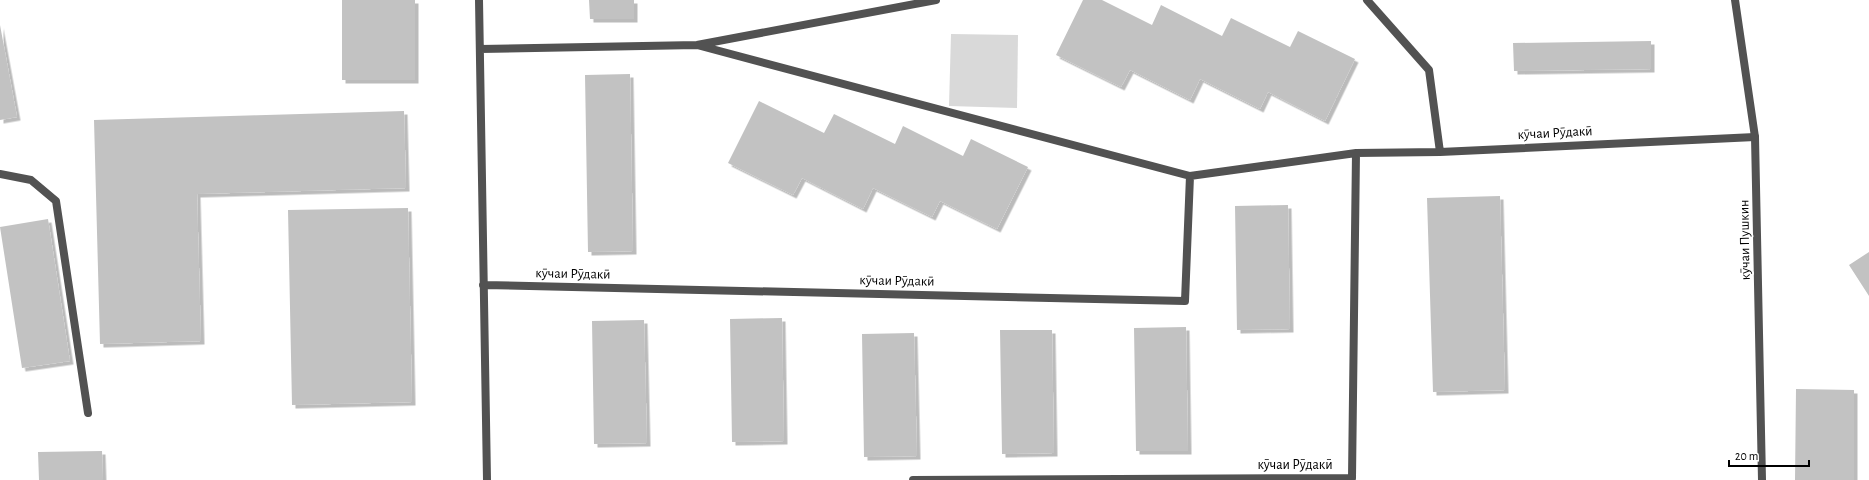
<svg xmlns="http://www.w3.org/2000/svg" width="1869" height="480" font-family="'Alegreya Sans',sans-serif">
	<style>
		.green { fill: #d9d9d9 }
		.building { fill: #c2c2c2; filter: url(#shadow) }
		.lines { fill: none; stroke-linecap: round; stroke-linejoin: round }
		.service { stroke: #525252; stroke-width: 8 }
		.minor { stroke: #525252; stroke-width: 8 }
		.tertiary { stroke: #525252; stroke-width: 8 }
		.labels { text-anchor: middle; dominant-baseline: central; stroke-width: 3.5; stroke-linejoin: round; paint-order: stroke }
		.street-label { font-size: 14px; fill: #000; stroke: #fff }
	</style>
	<defs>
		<filter id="shadow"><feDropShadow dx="3.5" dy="3.5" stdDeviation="0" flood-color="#0004"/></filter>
	</defs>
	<rect width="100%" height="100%" fill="#fff"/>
	<path class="green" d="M951 34 1018 35 1017 108 949 106Z"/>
	<path class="building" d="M342 0H415V80H342Z
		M589 0H634V19H590Z
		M1083 0H1102L1152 25 1161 5 1222 36 1231 18 1290 47 1298 31 1355 59 1325 121 1268 92 1260 109 1200 79 1190 100 1130 70 1121 87 1056 55Z
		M0 25 17 117 0 120Z
		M1651 41V69L1514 71 1513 43Z
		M630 74 633 251 588 252 585 75Z
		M759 101 824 133 834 114 895 144 903 126 963 156 971 139 1028 167 997 229 940 201 932 217 873 188 863 209 802 178 793 195 728 163Z
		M404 111 406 188 197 194 201 341 100 344 94 120Z
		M1500 196 1505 390 1433 392 1427 198Z
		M1288 205 1290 329 1237 330 1235 206Z
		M408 208 412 402 292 405 288 210Z
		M48 219 70 361 22 368 0 227Z
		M1869 252V296L1849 265Z
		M782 318 784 441 732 442 730 319Z
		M644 320 647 443 594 444 592 321Z
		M1186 327 1188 451H1136L1134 328Z
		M1000 330H1052L1054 453 1002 454Z
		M914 333 917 456 864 457 862 334Z
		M1796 389 1854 390V480H1795Z
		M102 451 103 480H39L38 452Z"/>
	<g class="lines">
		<path class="service" d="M0 174 31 180 56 201 88 413"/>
		<path class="minor" d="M479 0 487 480
			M1367 0 1429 70 1440 152
			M697 45 1190 176 1356 153 1440 152 1755 137
			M480 49 697 45 936 0
			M483 285 1185 301 1190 176
			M913 480 1352 478 1356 153"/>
		<path class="tertiary" d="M1735 0 1755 137 1762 480"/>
	</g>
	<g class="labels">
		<g class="street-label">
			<text transform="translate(1555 133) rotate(-3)">кӯчаи Рӯдакӣ</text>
			<text transform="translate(1745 240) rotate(-91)">кӯчаи Пушкин</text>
			<text transform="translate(573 274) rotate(1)">кӯчаи Рӯдакӣ</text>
			<text transform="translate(897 281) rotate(1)">кӯчаи Рӯдакӣ</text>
			<text x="1295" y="465">кӯчаи Рӯдакӣ</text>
		</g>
	</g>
	<path d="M1729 460v6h80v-6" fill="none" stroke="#000000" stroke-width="2"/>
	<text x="1735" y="460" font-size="12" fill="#000000" stroke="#ffffff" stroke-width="3" paint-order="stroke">20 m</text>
</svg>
